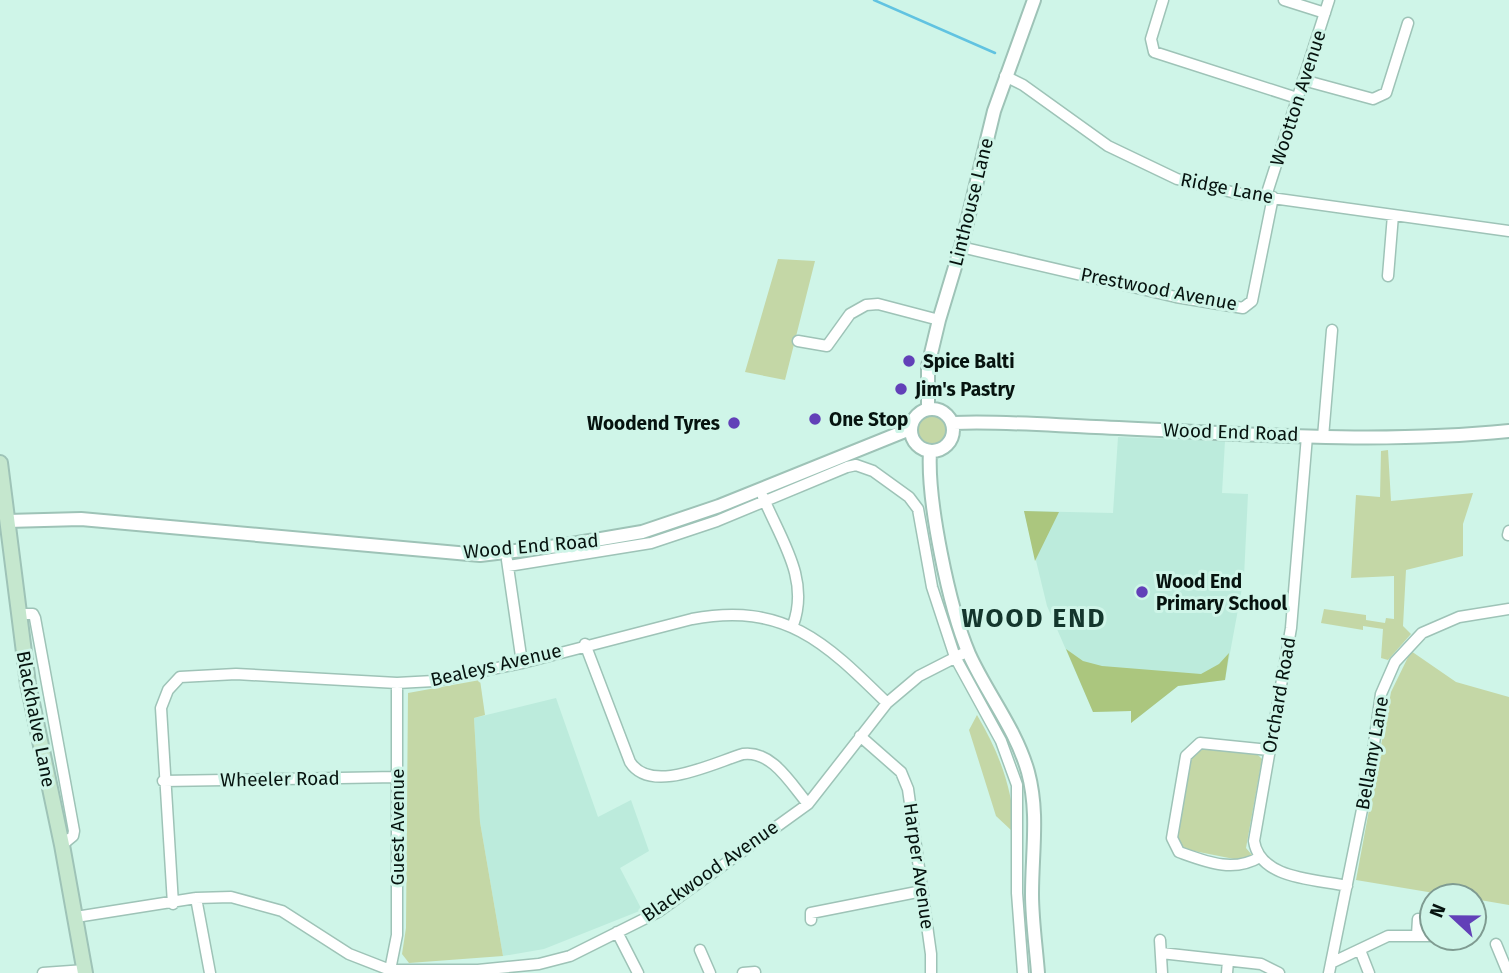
<svg xmlns="http://www.w3.org/2000/svg" width="1509" height="973" font-family="'Fira Sans',sans-serif">
	<style>
		.built { fill: #bcebdc }
		.green { fill: #c4d7a6 }
		.forest { fill: #abc67e }
		.lines { fill: none; stroke-linecap: round; stroke-linejoin: round }
		.stream { stroke: #61c3e1; stroke-width: 2.5 }
		.minor-casing { stroke: #9ec3b7; stroke-width: 13 }
		.tertiary-casing { stroke: #9ec3b7; stroke-width: 16 }
		.secondary-casing { stroke: #9ec3b7; stroke-width: 18 }
		.minor { stroke: #fff; stroke-width: 10 }
		.tertiary { stroke: #fff; stroke-width: 12 }
		.secondary { stroke: #c5e7ce; stroke-width: 14 }
		.poi-dot { fill: #6240b8; stroke: #cff5e8; stroke-width: 2.5 }
		.labels { text-anchor: middle; dominant-baseline: central; stroke-width: 6; stroke-linejoin: round; paint-order: stroke }
		.street-label { font-size: 19px; fill: #06130f; stroke: #cff5e8 }
		.poi-label { font-size: 19px; font-weight: bold; fill: #06130f; stroke: #cff5e8; text-anchor: start }
		.district-label { font-size: 26px; font-weight: bold; letter-spacing: 2px; fill: #14362d; stroke: #cff5e8 }
	</style>
	<rect width="100%" height="100%" fill="#cff5e8"/>
	<path class="built" d="M1118 437 1225 441 1222 493 1248 494 1244 577 1225 680 1178 686 1131 723V711L1093 712 1047 606 1024 511 1113 513Z
		M556 698 598 817 631 800 649 851 620 868 642 910 544 949 503 956 480 822 474 718Z"/>
	<path class="green" d="M778 259 815 261 785 380 745 372Z
		M916 430a16 16 0 1 1 32 0a16 16 0 1 1-32 0Z
		M1388 450 1391 501 1473 493 1463 524V556L1406 570 1403 626 1411 634 1388 660 1381 658 1383 629 1363 626V630L1321 623 1324 609 1366 615V620L1385 623 1386 618 1394 619V576L1351 578 1356 495 1380 497 1381 451Z
		M1411 651 1456 682 1509 697V905L1474 899V896H1452L1356 880 1391 692Z
		M480 680 485 715 474 718 480 822 503 956 409 963 402 954 406 928 408 693Z
		M977 715C999 752 1011 785 1015 828L1012 831 996 816 969 730Z
		M1205 748 1257 754 1262 759 1246 848 1252 855 1244 861 1184 849 1177 836 1192 756Z"/>
	<path class="forest" d="M1024 511 1059 512 1035 561Z
		M1066 649 1083 661 1102 666 1201 674 1219 664 1229 653 1225 680 1178 686 1131 723V711L1093 712Z"/>
	<g class="lines">
		<path class="stream" d="M874 0 995 53"/>
		<defs>
			<path id="minor" d="M1163 0 1151 39 1154 52 1297 98
				M1284 0 1325 13
				M1005 76 1023 85 1108 146 1177 179 1236 193 1509 231
				M1303 80 1373 99 1386 93 1408 23
				M1266 196 1329 0
				M961 247 1176 297 1243 308 1252 301 1273 197
				M1388 276 1393 215
				M798 341 827 346 850 314 866 305 878 304 939 320
				M1307 436 1291 628 1254 841C1260 880 1317 879 1347 886
				M1323 437 1332 330
				M763 497C781 540 810 579 793 625
				M1508 535 1509 531
				M507 560 522 663
				M508 566 651 543 717 521 847 467 856 465 873 471 909 497 918 509 932 587 955 657 1001 741 1017 785V893L1023 973
				M18 614H33L35 618 74 831 73 836 62 845
				M585 644 630 762C651 795 713 763 743 754 772 750 791 784 808 804
				M860 736 901 772 908 789 931 954V973
				M163 781 397 777
				M1260 857C1233 873 1207 862 1179 852L1172 838 1186 756 1200 743 1269 750
				M196 898 210 973
				M173 904 161 708 168 690 180 677 236 674 397 683 434 681 522 663 692 619C785 602 825 642 887 703
				M76 917 196 898 231 897 282 911 349 954 390 970H478L539 964 570 956 658 912 808 804 887 703 919 676 968 651
				M811 920V913L922 891
				M617 932 638 973
				M1417 935 1418 919
				M1160 940 1162 973
				M1496 944 1508 973
				M700 950 710 973
				M1360 950 1369 973
				M1161 953 1261 964 1279 973
				M1331 963 1388 936H1432
				M390 970 397 935V683
				M43 973 85 970
				M743 973 755 972
				M1227 973 1228 961
				M1329 973 1371 765 1381 694 1395 662 1422 633 1459 617 1509 609"/>
			<path id="tertiary" d="M928 408V366L939 320 961 247 994 111 1034 0
				M911 430a21 21 0 1 1 42 0a21 21 0 1 1-42 0Z
				M953 423C1001 421 1048 425 1096 427 1233 433 1372 445 1509 431
				M930 451C927 501 949 607 969 654 987 694 1016 729 1028 772 1039 813 1032 852 1032 894 1032 920 1036 947 1038 973
				M7 521 81 519 480 555 566 545 642 532 719 506 910 429"/>
			<path id="secondary" d="M0 463 28 684 62 845 85 973"/>
		</defs>
		<use href="#minor" class="minor-casing"/>
		<use href="#tertiary" class="tertiary-casing"/>
		<use href="#secondary" class="secondary-casing"/>
		<use href="#minor" class="minor"/>
		<use href="#tertiary" class="tertiary"/>
		<use href="#secondary" class="secondary"/>
	</g>
	<g class="poi-dot">
		<circle cx="909" cy="361" r="7"/>
		<circle cx="901" cy="389" r="7"/>
		<circle cx="815" cy="419" r="7"/>
		<circle cx="734" cy="423" r="7"/>
		<circle cx="1142" cy="592" r="7"/>
	</g>
	<g class="labels">
		<g class="street-label">
			<text transform="translate(1298 98) rotate(-72)">Wootton Avenue</text>
			<text transform="translate(1227 188) rotate(11)">Ridge Lane</text>
			<text transform="translate(971 202) rotate(-76)">Linthouse Lane</text>
			<text transform="translate(1159 289) rotate(11)">Prestwood Avenue</text>
			<text transform="translate(1231 432) rotate(2)">Wood End Road</text>
			<text transform="translate(531 546) rotate(-5)">Wood End Road</text>
			<text transform="translate(496 665) rotate(-13)">Bealeys Avenue</text>
			<text transform="translate(1279 695) rotate(-80)">Orchard Road</text>
			<text transform="translate(36 719) rotate(79)">Blackhalve Lane</text>
			<text transform="translate(1372 753) rotate(-80)">Bellamy Lane</text>
			<text transform="translate(280 779) rotate(-1)">Wheeler Road</text>
			<text transform="translate(397 827) rotate(-90)">Guest Avenue</text>
			<text transform="translate(919 866) rotate(82)">Harper Avenue</text>
			<text transform="translate(710 871) rotate(-35)">Blackwood Avenue</text>
		</g>
		<g class="poi-label">
			<text x="923" y="361">Spice Balti</text>
			<text x="915" y="389">Jim's Pastry</text>
			<text x="829" y="419">One Stop</text>
			<text x="720" y="423" text-anchor="end">Woodend Tyres</text>
			<text x="1156" y="581">Wood End<tspan x="1156" dy="22">Primary School</tspan></text>
		</g>
		<g class="district-label">
			<text x="1034" y="618">WOOD END</text>
		</g>
	</g>
	<g transform="translate(1453 917) rotate(292)"><circle r="33" fill="#cff5e8" stroke="#7f9b91" stroke-width="2"/>
	<path d="M0-5L12 26L0 18L-12 26Z" fill="#6240b8"/>
	<text y="-10" font-size="19" font-weight="bold" text-anchor="middle" fill="#06130f">N</text>
	</g>
</svg>
